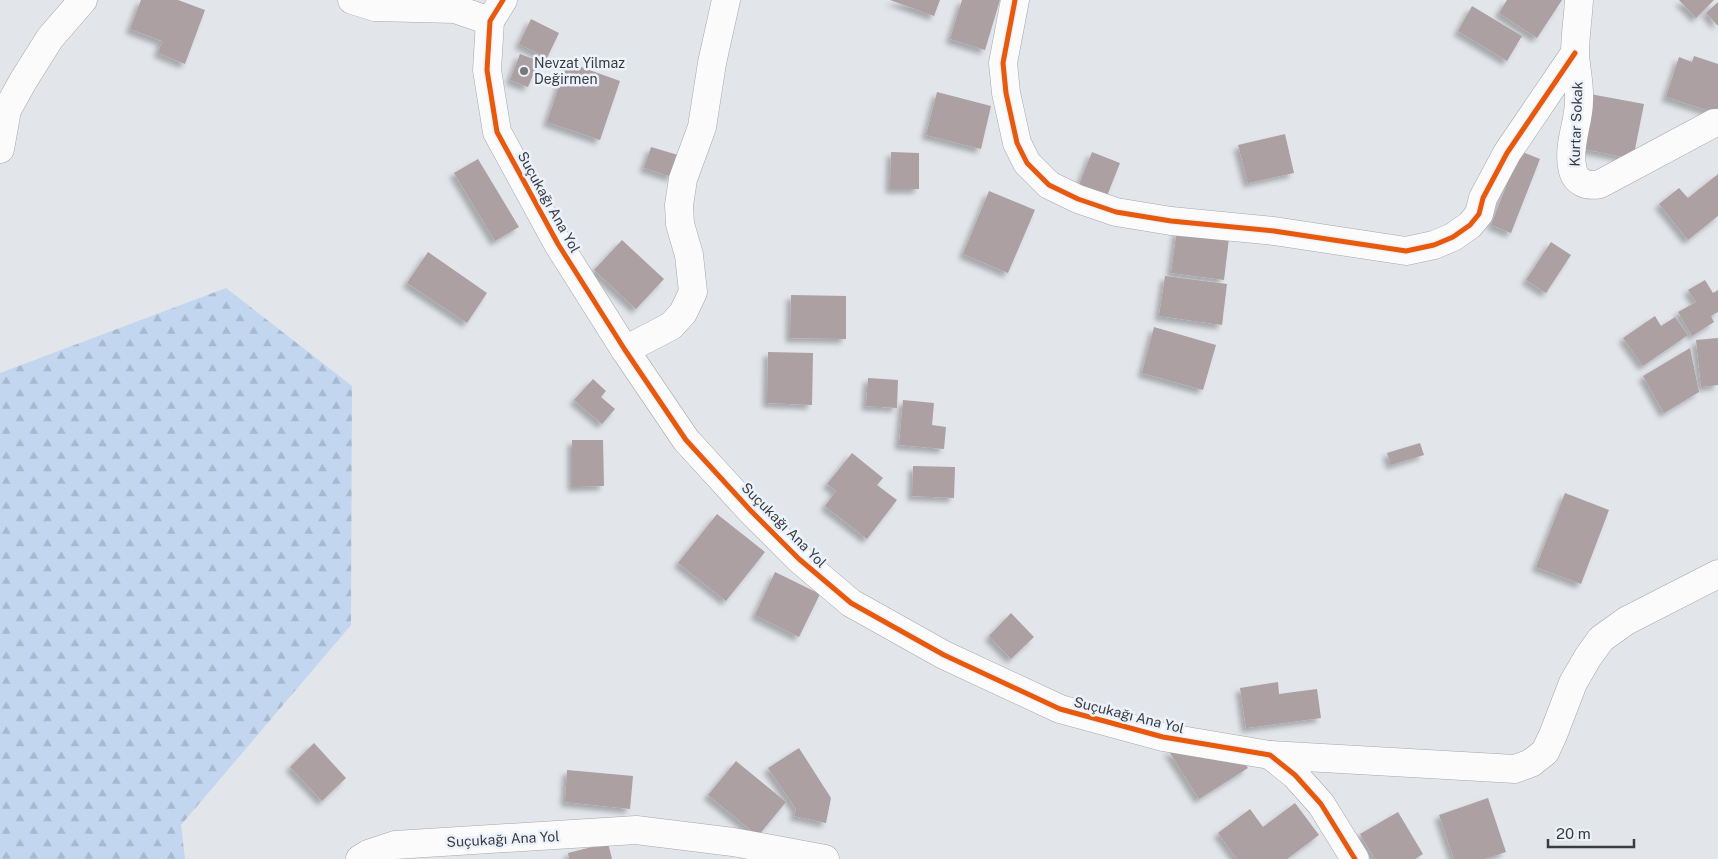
<svg xmlns="http://www.w3.org/2000/svg" width="1718" height="859" font-family="'Public Sans',sans-serif">
	<style>
		.forest { fill: url(#forest-firs) }
		.building { fill: #aca0a3; filter: url(#shadow) }
		.lines { fill: none; stroke-linecap: round; stroke-linejoin: round }
		.street-casing { stroke: #a4a7ab; stroke-width: 29 }
		.secondary-casing { stroke: #a4a7ab; stroke-width: 29 }
		.street { stroke: #fbfbfc; stroke-width: 28 }
		.secondary { stroke: #fbfbfc; stroke-width: 28 }
		.cycleway-casing { stroke: #ecf2fb; stroke-width: 8 }
		.cycleway { stroke: #e8590c; stroke-width: 5 }
		.poi-dot { fill: #75787c; stroke: #ecf2fb; stroke-width: 2 }
		.labels { text-anchor: middle; dominant-baseline: central; stroke-width: 5; stroke-linejoin: round; paint-order: stroke }
		.poi-label { font-size: 14px; fill: #3a3d40; stroke: #ecf2fb; text-anchor: start }
		.street-label { font-size: 14px; fill: #3a3d40; stroke: #ecf2fb }
	</style>
	<defs>
		<pattern id="forest-firs" width="22" height="20" patternUnits="userSpaceOnUse" patternTransform="scale(1.25)"><rect width="22" height="20" fill="#c2d6ef"/><path d="M5 1l3.5 6h-7zM16 11l3.5 6h-7z" fill="#a7b9ce"/></pattern>
		<filter id="shadow"><feDropShadow dx="-4.5" dy="4.5" stdDeviation="2.5" flood-color="#0004"/></filter>
	</defs>
	<rect width="100%" height="100%" fill="#e2e5ea"/>
	<path class="forest" d="M226 288 352 386 351 625 181 825 185 859H0V373Z"/>
	<path class="building" d="M141 0H178L205 10 185 64 158 53 162 41 130 29Z
		M890 0H940L934 16Z
		M962 0H1000L985 50 950 39Z
		M1507 0H1562L1537 38 1499 13Z
		M1679 0H1714L1696 18Z
		M1718 2V26L1706 13Z
		M1472 6 1522 36 1507 61 1458 31Z
		M531 19 559 33 547 58 519 44Z
		M520 54 539 61 528 87 510 80Z
		M1694 56 1718 64V114L1666 97 1679 57 1692 62Z
		M567 62 620 81 600 140 547 122Z
		M937 92 991 106 981 149 926 135Z
		M1590 94 1644 104 1633 159 1579 148Z
		M1285 134 1294 173 1248 183 1238 145Z
		M651 147 678 155 672 177 644 168Z
		M1520 151 1540 159 1511 233 1491 225Z
		M891 152 919 153V189H890Z
		M1092 152 1120 163 1105 201 1077 190Z
		M478 159 519 227 495 241 454 173Z
		M1718 174V216L1688 240 1659 204 1679 188 1688 198Z
		M989 191 1035 210 1008 273 963 254Z
		M1177 230 1229 238 1224 280 1171 273Z
		M622 240 664 279 636 309 594 270Z
		M1551 242 1571 255 1546 293 1526 280Z
		M428 252 487 293 467 323 407 283Z
		M1165 276 1227 284 1222 325 1159 316Z
		M1705 280 1713 293 1718 290V312L1711 316 1714 322 1692 336 1678 312 1696 302 1688 290Z
		M791 295 846 296V339L790 338Z
		M1655 316 1661 326 1675 317 1688 335 1643 366 1623 338Z
		M1154 327 1216 345 1203 390 1142 373Z
		M1718 338V385L1701 387 1696 340Z
		M1690 348 1699 392 1664 413 1643 376Z
		M768 352 813 353 812 405 767 403Z
		M868 378 898 380 897 408 866 406Z
		M593 379 606 391 601 397 615 409 602 424 574 400Z
		M903 400 934 403 932 425 946 427 944 449 899 445Z
		M572 440H603L604 486 572 487Z
		M1420 443 1424 455 1391 465 1387 453Z
		M852 453 883 478 877 485 897 500 867 539 825 506 836 491 827 484Z
		M913 466 955 467 954 498 912 496Z
		M1565 493 1609 510 1581 584 1536 567Z
		M717 514 765 552 726 601 678 563Z
		M775 572 820 594 799 637 755 615Z
		M1011 613 1034 637 1011 659 989 636Z
		M1278 682 1279 694 1317 689 1321 718 1246 728 1240 688Z
		M314 743 346 778 322 801 290 767Z
		M799 748 831 798 826 823 794 816 796 809 768 768Z
		M1168 750 1244 762 1248 768 1199 799Z
		M736 761 786 802 758 836 708 795Z
		M567 770 633 776 630 809 565 802Z
		M1488 798 1506 852 1485 859H1454L1439 815Z
		M1295 803 1319 835 1287 859H1237L1218 833 1250 809 1263 827Z
		M1398 812 1423 854 1415 859H1375L1360 834Z
		M608 843 612 859H569L568 853Z"/>
	<g class="lines">
		<defs>
			<path id="street" d="M352 0 375 7 455 9 490 21
				M1015 0 1003 63 1006 93 1017 143 1027 163 1049 185 1078 199 1116 212 1171 221 1274 231 1406 251 1434 245 1453 237 1470 225 1479 214 1483 198 1507 153 1575 53
				M1579 0C1578 18 1575 36 1575 54 1576 70 1580 85 1579 101 1579 122 1568 144 1572 166 1574 182 1586 187 1600 184L1714 123H1718
				M0 149 7 110 23 81 50 38 83 0
				M625 350 671 326 683 313 693 292 689 255 680 224 679 205 683 179 702 127 712 63 726 0
				M1270 755 1515 769 1531 763 1545 752 1553 735 1573 683 1588 657 1601 639 1626 621 1718 574"/>
			<path id="secondary" d="M503 0 490 21 487 70 497 132 558 244 625 350 686 440 751 511 799 559 851 603 944 655 1060 709 1163 737 1270 755 1295 775 1321 804 1355 859
				M360 859 368 854 395 845 636 830 733 842 825 859"/>
		</defs>
		<use href="#street" class="street-casing"/>
		<use href="#secondary" class="secondary-casing"/>
		<use href="#street" class="street"/>
		<use href="#secondary" class="secondary"/>
		<defs>
			<path id="cycleway" d="M503 0 490 21 487 70 497 132 558 244 625 350 686 440 751 511 799 559 851 603 944 655 1060 709 1163 737 1270 755 1295 775 1321 804 1355 859
				M1015 0 1003 63 1006 93 1017 143 1027 163 1049 185 1078 199 1116 212 1171 221 1274 231 1406 251 1434 245 1453 237 1470 225 1479 214 1483 198 1507 153 1575 53"/>
		</defs>
		<use href="#cycleway" class="cycleway-casing"/>
		<use href="#cycleway" class="cycleway"/>
	</g>
	<circle class="poi-dot" cx="524" cy="71" r="5"/>
	<g class="labels">
		<g class="poi-label">
			<text x="534" y="63">Nevzat Yilmaz<tspan x="534" dy="16">Değirmen</tspan></text>
		</g>
		<g class="street-label">
			<text transform="translate(1576 124) rotate(-88)">Kurtar Sokak</text>
			<text transform="translate(549 202) rotate(61)">Suçukağı Ana Yol</text>
			<text transform="translate(784 525) rotate(45)">Suçukağı Ana Yol</text>
			<text transform="translate(1129 715) rotate(14)">Suçukağı Ana Yol</text>
			<text transform="translate(503 839) rotate(-3)">Suçukağı Ana Yol</text>
		</g>
	</g>
	<path d="M1548 839v8h86v-8" fill="none" stroke="#3a3d40" stroke-width="2.5"/>
	<text x="1556" y="839" font-size="15" fill="#3a3d40" stroke="#ecf2fb" stroke-width="4" paint-order="stroke">20 m</text>
</svg>
